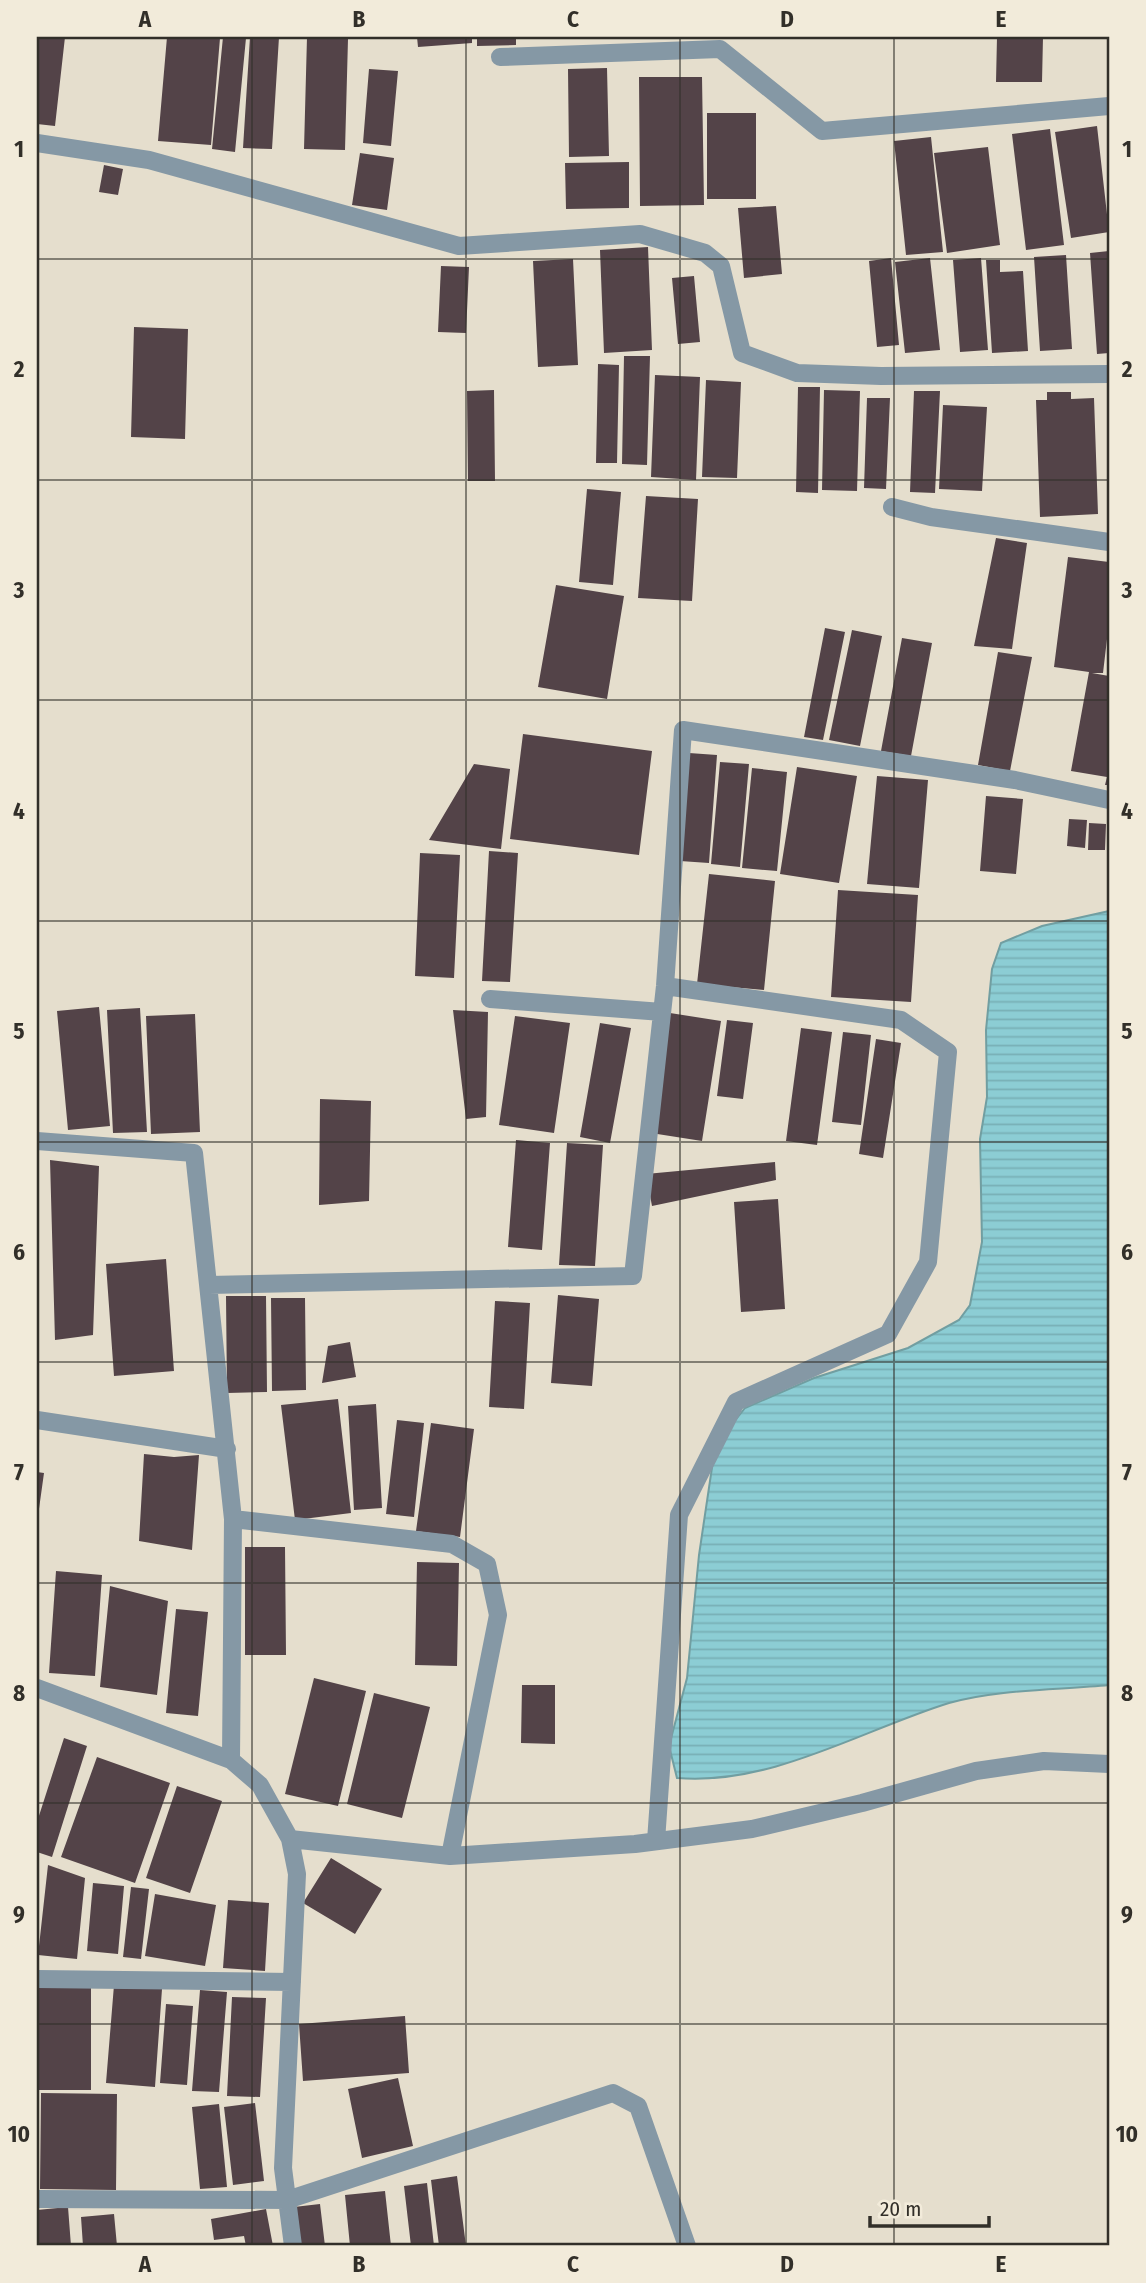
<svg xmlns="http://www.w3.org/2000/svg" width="1146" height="2283" font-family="'Fira Sans Condensed',sans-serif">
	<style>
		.water { fill: url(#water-rules); stroke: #719ea1; stroke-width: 2 }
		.building { fill: #534348 }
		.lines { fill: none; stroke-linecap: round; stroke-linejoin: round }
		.street { stroke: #8598a5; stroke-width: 18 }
		.grid { fill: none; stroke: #322f29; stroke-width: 2; stroke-opacity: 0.55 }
		.neatline { fill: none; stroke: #322f29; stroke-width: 2.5 }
		.grid-label { font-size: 23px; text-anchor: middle; font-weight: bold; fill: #322f29 }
	</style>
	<defs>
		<pattern id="water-rules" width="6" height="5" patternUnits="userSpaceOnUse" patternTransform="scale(1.75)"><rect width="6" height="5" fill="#8ccdd4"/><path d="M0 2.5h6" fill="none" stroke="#79b0b6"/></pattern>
	</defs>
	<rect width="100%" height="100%" fill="#e5decd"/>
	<path class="water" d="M1109 911V1685C1059 1690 997 1689 949 1703 862 1730 771 1786 677 1778L669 1746 687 1678 699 1555 714 1454 722 1437 745 1408 814 1378 908 1348 959 1320 970 1305 982 1242 980 1139 987 1097 986 1030 992 969 1001 943 1042 926Z"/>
	<path class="building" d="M37 37H65L55 126 37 124Z
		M167 37 220 38 211 145 158 141Z
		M223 37 246 38 235 152 212 149Z
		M250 37H279L272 149 243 148Z
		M307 37 348 39 345 150 304 149Z
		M417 37H472V43L418 47Z
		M477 37H516V45L477 46Z
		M997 37H1043L1042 82H996Z
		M607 68 609 156 569 157 568 69Z
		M369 69 398 71 391 146 363 143Z
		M639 77H702L704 205 640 206Z
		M707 113H756V199H707Z
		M1097 126 1109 232 1071 238 1055 132Z
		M1050 129 1064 245 1026 250 1012 134Z
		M931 137 943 252 906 255 894 141Z
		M988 147 1000 245 947 253 934 153Z
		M360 153 394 158 387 210 352 205Z
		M629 162V208L566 209 565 163Z
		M104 165 123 169 118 195 99 192Z
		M776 206 782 274 744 278 738 208Z
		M648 247 652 350 604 353 600 250Z
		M1109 251V353L1097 354 1090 253Z
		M1066 255 1072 349 1040 351 1034 257Z
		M891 258 899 345 877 347 869 261Z
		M930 258 940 350 905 353 895 262Z
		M981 258 988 350 960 352 953 260Z
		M573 259 578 365 538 367 533 261Z
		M986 260H1000V272L1023 271 1028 351 992 353Z
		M441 266 469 267 466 333 438 332Z
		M694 276 700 342 678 344 672 278Z
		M134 327 188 329 185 439 131 437Z
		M624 356H650L647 465 622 464Z
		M598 364 619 365 617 463H596Z
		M655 375 700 377 696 480 651 477Z
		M706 380 741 382 737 478 702 477Z
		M798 387H820L818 493 796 492Z
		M494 390 495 481H468L467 391Z
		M824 390 860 391 857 491 822 490Z
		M914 391H940L935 493 910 492Z
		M1047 392H1071V399L1094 398 1098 514 1040 517 1036 400H1047Z
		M867 398H890L886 489 864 488Z
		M943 405 987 407 982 491 939 489Z
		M587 489 621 492 613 585 579 582Z
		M646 496 698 499 692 601 638 598Z
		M996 538 1027 543 1012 649 974 646Z
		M1068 557 1109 562V622L1103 673H1092L1109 676V785H1105L1107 777 1071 771 1089 672 1054 667Z
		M556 585 624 596 607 699 538 687Z
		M825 628 845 632 823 740 804 737Z
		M852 630 882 636 860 746 829 740Z
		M902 638 932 643 911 756 881 751Z
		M998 652 1032 657 1010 771 978 765Z
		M523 734 652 751 639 855 510 839Z
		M689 753 717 755 709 863 680 861Z
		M720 762 749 764 740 867 711 864Z
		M474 764 510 769 501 849 429 840Z
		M797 767 857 776 839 883 780 874Z
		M752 768 787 772 777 871 742 868Z
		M877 776 928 780 919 888 867 884Z
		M986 796 1023 799 1016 874 980 871Z
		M1069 819 1087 820 1085 848 1067 846Z
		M1089 823 1106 824 1105 850H1088Z
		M489 851 518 853 510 982 482 981Z
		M420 853 460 855 454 978 415 976Z
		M709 874 775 881 764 990 697 984Z
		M838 890 918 895 911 1002 831 997Z
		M99 1007 110 1126 68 1130 57 1011Z
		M140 1008 147 1132 113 1133 107 1010Z
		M453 1010 488 1012 486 1117 466 1119Z
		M670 1013 721 1021 702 1141 651 1133Z
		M195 1014 200 1132 151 1134 146 1016Z
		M515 1016 570 1023 554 1133 499 1125Z
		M727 1020 753 1023 743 1099 717 1096Z
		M600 1023 631 1028 610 1143 580 1137Z
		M801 1028 832 1032 817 1145 786 1141Z
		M843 1032 871 1035 861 1125 832 1122Z
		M876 1039 901 1043 883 1158 859 1154Z
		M320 1099 371 1101 369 1201 319 1205Z
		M516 1140 550 1143 542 1250 508 1247Z
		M567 1143 603 1145 595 1266 559 1265Z
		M50 1160 99 1166 93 1335 55 1340Z
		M775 1162 776 1180 652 1206 646 1174Z
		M778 1199 785 1309 741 1312 734 1202Z
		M166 1259 174 1371 114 1376 106 1264Z
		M558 1295 599 1299 592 1386 551 1383Z
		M226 1296H266L267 1392 227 1393Z
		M271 1298H305L306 1390 272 1391Z
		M495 1301 530 1303 524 1409 489 1407Z
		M350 1342 356 1377 322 1383 328 1346Z
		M338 1399 351 1513 295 1520 281 1405Z
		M376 1404 382 1508 354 1510 348 1406Z
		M397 1420 424 1423 414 1517 386 1514Z
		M431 1423 474 1429 460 1537 416 1531Z
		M144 1454 174 1457 199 1455 192 1550 139 1541Z
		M37 1472 44 1473 38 1516H37Z
		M245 1547H285L286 1655H245Z
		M417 1562 459 1563 457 1666 415 1665Z
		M56 1571 102 1575 95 1676 49 1673Z
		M110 1586 168 1601 157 1695 100 1687Z
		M176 1609 208 1612 198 1716 166 1713Z
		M314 1678 366 1691 338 1806 285 1794Z
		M522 1685H555V1744L521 1743Z
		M374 1693 430 1707 402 1818 347 1804Z
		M64 1738 87 1746 52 1857 37 1852V1822Z
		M97 1757 170 1783 135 1883 61 1857Z
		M177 1786 222 1801 190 1893 146 1878Z
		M331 1858 382 1889 355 1934 303 1903Z
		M48 1865 85 1878 77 1959 38 1955Z
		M93 1883 124 1886 118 1954 87 1951Z
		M131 1887 149 1889 141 1959 123 1957Z
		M155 1894 216 1905 205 1966 145 1956Z
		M228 1900 269 1903 265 1971 223 1968Z
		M37 1984H91V2090H37Z
		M114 1985 162 1989 155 2087 106 2083Z
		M200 1990 227 1992 219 2092 192 2091Z
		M232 1997 266 1998 260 2097 227 2096Z
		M166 2004 193 2006 187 2085 160 2083Z
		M405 2016 409 2073 303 2081 299 2024Z
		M398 2078 413 2146 362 2158 348 2089Z
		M41 2093 117 2094 116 2190 40 2189Z
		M255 2103 264 2181 233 2185 224 2107Z
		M219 2104 227 2187 200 2189 192 2107Z
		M457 2176 466 2246H439L431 2180Z
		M427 2183 434 2246H411L404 2186Z
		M385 2191 391 2246H350L345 2195Z
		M320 2204 325 2246H298L294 2207Z
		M68 2207 71 2246H37V2210Z
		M266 2209 273 2246H246L244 2236 214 2240 211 2219Z
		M114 2214 117 2246H83L81 2217Z"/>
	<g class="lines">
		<path class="street" d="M500 57 720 49 822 131 1109 106
			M37 143 149 160 459 246 640 234 705 253 721 266 742 353 797 373 881 376 1109 374
			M892 507 931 517 1109 542
			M490 999 662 1012
			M37 1141 194 1153 233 1519 231 1760
			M209 1285 633 1276 665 986 683 730 1015 780 1109 800
			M37 1420 227 1449
			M233 1519 452 1544 487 1564 498 1615 450 1856
			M37 1688 231 1760 260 1785 290 1839 297 1874 283 2168 293 2246
			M290 1839 450 1856 635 1844 752 1829 862 1803 976 1771 1044 1761 1109 1764
			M656 1841 679 1515 736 1402 888 1334 928 1262 948 1052 901 1020 665 986
			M37 1979 292 1982
			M37 2199 287 2200 613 2093 638 2106 687 2246"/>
	</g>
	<path class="grid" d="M252 37V2246M466 37V2246M680 37V2246M894 37V2246M37 259H1109M37 480H1109M37 700H1109M37 921H1109M37 1142H1109M37 1362H1109M37 1583H1109M37 1803H1109M37 2024H1109"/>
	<rect width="1146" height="2283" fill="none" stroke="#f2ebda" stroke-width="77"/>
	<path d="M870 2216v10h119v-10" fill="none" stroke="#322f29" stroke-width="3.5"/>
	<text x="880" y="2216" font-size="21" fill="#322f29" stroke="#f2ebda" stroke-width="5" paint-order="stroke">20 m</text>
	<rect x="38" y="38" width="1070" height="2206" class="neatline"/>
	<g class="grid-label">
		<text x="145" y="27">A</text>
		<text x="359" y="27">B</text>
		<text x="573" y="27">C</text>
		<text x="787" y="27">D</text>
		<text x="1001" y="27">E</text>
		<text x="19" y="157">1</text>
		<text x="1127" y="157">1</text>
		<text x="19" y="377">2</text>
		<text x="1127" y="377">2</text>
		<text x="19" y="598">3</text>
		<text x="1127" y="598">3</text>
		<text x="19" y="819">4</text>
		<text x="1127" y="819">4</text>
		<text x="19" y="1039">5</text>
		<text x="1127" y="1039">5</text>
		<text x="19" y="1260">6</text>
		<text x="1127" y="1260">6</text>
		<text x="19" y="1480">7</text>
		<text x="1127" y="1480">7</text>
		<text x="19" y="1701">8</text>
		<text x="1127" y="1701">8</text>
		<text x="19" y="1922">9</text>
		<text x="1127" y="1922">9</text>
		<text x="19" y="2142">10</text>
		<text x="1127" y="2142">10</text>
		<text x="145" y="2272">A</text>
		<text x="359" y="2272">B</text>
		<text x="573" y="2272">C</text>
		<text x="787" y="2272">D</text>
		<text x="1001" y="2272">E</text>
	</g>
</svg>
